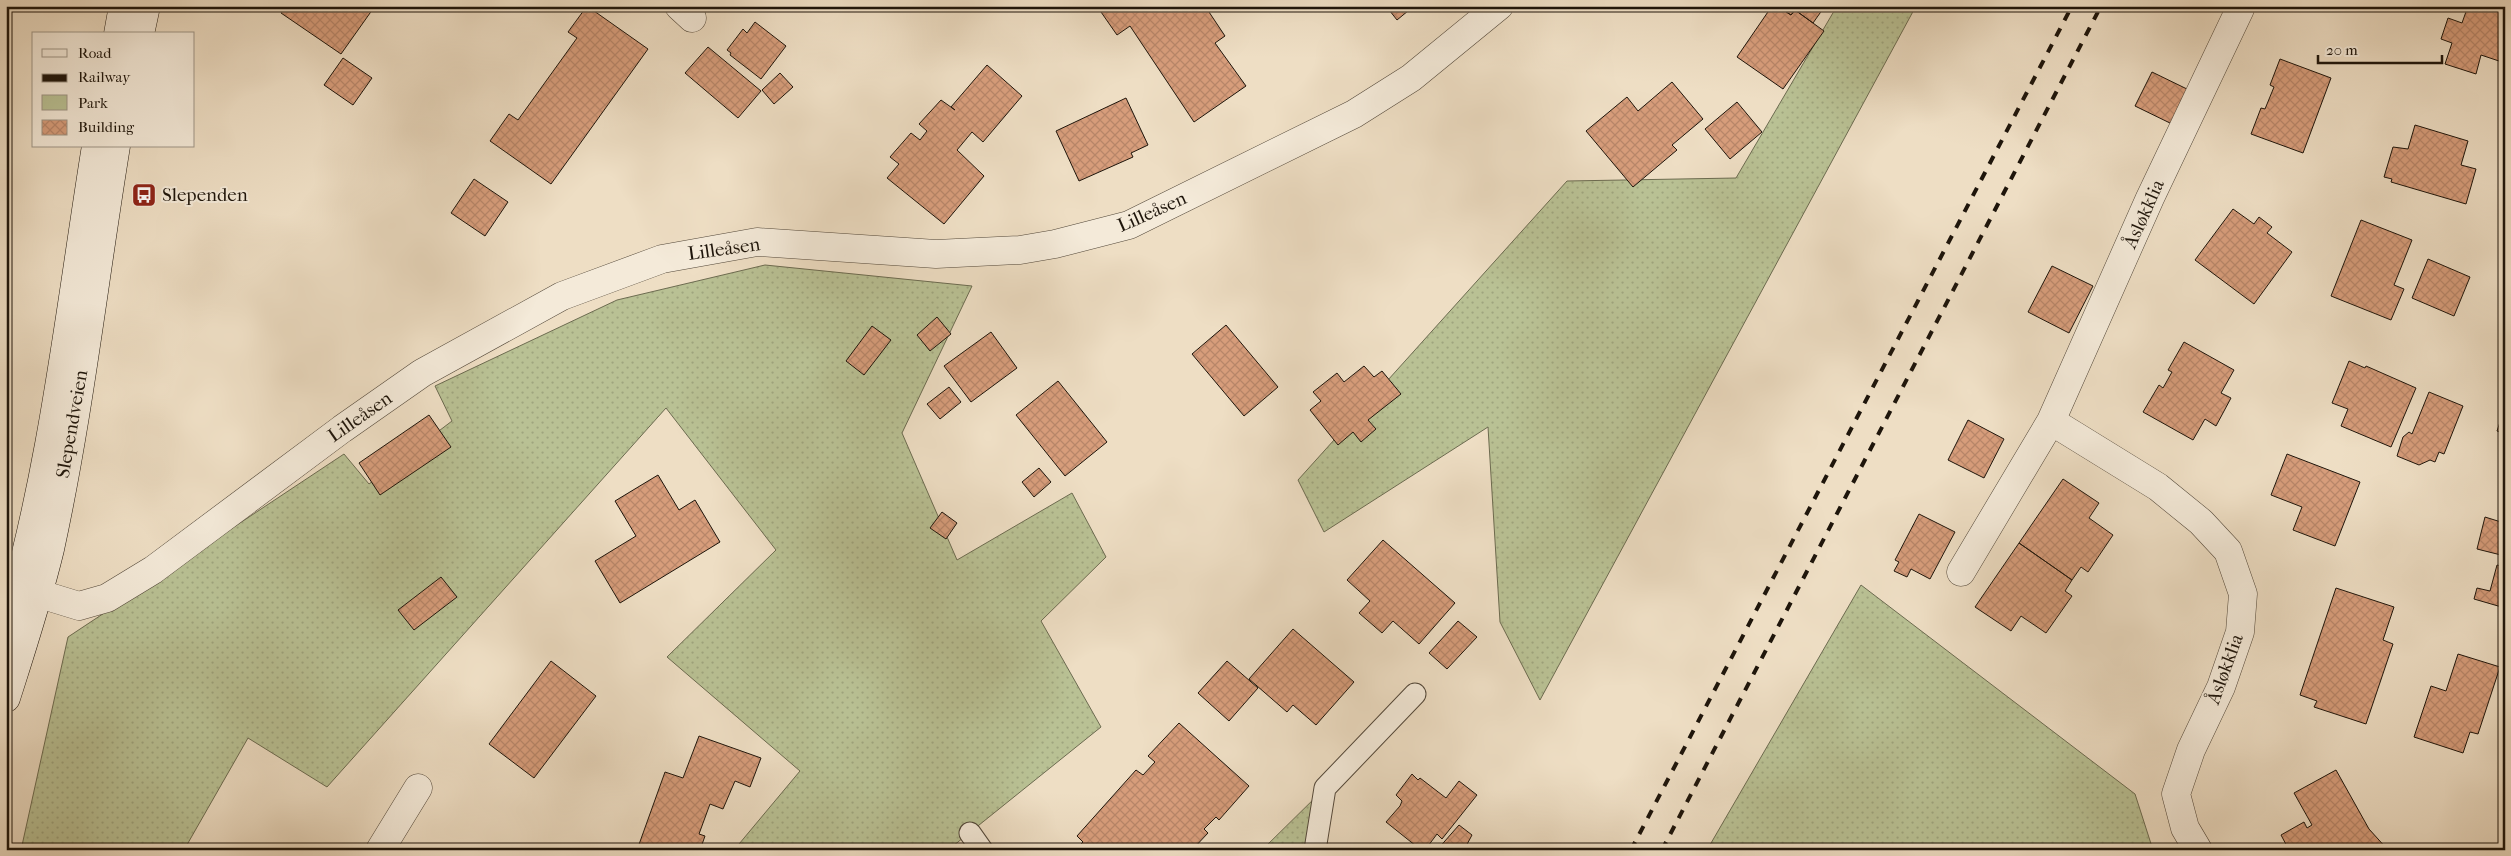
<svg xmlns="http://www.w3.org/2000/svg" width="2511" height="856" font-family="'IM FELL French Canon',serif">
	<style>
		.green { fill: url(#green-dots); stroke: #6c6b50 }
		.building { fill: url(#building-cross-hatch); stroke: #1e150b }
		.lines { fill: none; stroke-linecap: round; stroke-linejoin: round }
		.service-casing { stroke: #524739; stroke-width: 23 }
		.minor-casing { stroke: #524739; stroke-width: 29 }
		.secondary-casing { stroke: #1e150b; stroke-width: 29 }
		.service { stroke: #f4ead9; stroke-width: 21 }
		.minor { stroke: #f4ead9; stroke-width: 28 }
		.secondary { stroke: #f4ead9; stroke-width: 28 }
		.rail { stroke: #1e150b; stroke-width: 4; stroke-dasharray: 9 9; stroke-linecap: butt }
		.labels { text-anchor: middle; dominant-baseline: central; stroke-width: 4; stroke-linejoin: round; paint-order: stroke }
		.poi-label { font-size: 19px; fill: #1e150b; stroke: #f4ead9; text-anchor: start }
		.street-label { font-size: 19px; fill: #1e150b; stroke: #f4ead9 }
	</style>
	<defs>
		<pattern id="green-dots" width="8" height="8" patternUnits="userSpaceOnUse" patternTransform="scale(1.25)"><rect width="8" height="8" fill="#b9c194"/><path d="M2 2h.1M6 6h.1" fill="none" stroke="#9fa57e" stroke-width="1.8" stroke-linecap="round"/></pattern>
		<pattern id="building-cross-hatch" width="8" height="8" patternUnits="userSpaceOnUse" patternTransform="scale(1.25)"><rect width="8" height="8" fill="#d79d7b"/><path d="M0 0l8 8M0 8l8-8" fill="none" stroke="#b88669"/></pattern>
	</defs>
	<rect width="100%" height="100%" fill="#eedec4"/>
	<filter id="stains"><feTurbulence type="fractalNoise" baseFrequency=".004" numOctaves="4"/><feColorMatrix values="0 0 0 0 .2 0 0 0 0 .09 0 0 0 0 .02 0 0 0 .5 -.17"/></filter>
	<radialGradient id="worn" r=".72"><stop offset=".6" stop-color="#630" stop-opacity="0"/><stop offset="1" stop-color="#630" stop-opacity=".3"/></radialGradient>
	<path class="green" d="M1837 6H1916L1540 700 1500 622 1488 427 1324 532 1298 480 1567 181 1736 178Z
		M765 265 972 286 902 433 957 560 1072 493 1106 557 1041 621 1101 727 948 850H734L800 771 667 657 776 550 666 408 327 787 248 738 184 850H21L68 637 344 454 369 484 452 421 435 386 617 300Z
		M1861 585 2135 794 2153 850H2073L2068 845 2048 850H1707Z
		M1325 788 1315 850H1262Z"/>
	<path class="building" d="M285 6H375L341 54 281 13Z
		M587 6 648 49 551 184 490 141 509 114 518 120 577 38 568 32Z
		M1109 6H1159L1161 8 1164 6H1205L1225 36 1215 43 1246 86 1194 122 1130 26 1117 35 1101 12Z
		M1386 6H1414L1397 20Z
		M1772 6H1777L1791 15 1795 10 1824 31 1783 89 1737 57Z
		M1777 6H1825L1813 23 1795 10 1791 15Z
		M2468 6H2505V63L2481 55 2476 74 2445 64 2452 43 2441 39 2448 18 2462 23Z
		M755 22 786 46 761 79 730 55 731 53 727 50 743 29 747 33Z
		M708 47 761 91 738 118 685 73Z
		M343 58 372 78 353 105 324 85Z
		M2280 59 2331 78 2303 153 2251 134 2261 108 2265 109 2274 87 2270 85Z
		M987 65 1022 96 983 142 972 132 957 150 984 176 944 224 887 178 899 164 890 157 911 133 920 140 927 131 919 124 941 100 955 110 951 107Z
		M2152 72 2189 90 2172 124 2135 106Z
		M780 73 793 87 774 104 762 90Z
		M1672 82 1703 119 1672 145 1677 150 1633 187 1586 131 1627 97 1638 111Z
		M1126 98 1148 145 1131 153 1133 157 1079 181 1056 131Z
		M1737 102 1762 132 1730 159 1705 129Z
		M2415 125 2468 141 2461 165 2476 169 2466 204 2391 182 2392 179 2384 177 2393 147 2408 149Z
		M474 179 508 202 485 236 451 213Z
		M2233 209 2254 224 2259 217 2272 227 2267 233 2292 252 2254 304 2195 260Z
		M2361 220 2412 240 2394 285 2404 289 2391 320 2331 296Z
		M2428 259 2470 277 2454 316 2412 298Z
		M2052 266 2093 286 2069 333 2028 312Z
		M937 317 951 334 930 351 917 335Z
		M1226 325 1278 387 1244 416 1192 354Z
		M872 326 891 340 864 375 846 361Z
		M991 332 1017 368 971 402 944 366Z
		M2184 342 2234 370 2221 393 2231 398 2216 426 2205 419 2193 440 2143 412 2159 385 2163 388 2172 372 2168 370Z
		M2349 361 2365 368 2366 366 2416 388 2391 447 2341 426 2348 409 2332 403Z
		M1364 366 1374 377 1382 371 1401 394 1368 420 1376 429 1361 442 1353 432 1338 445 1310 410 1321 401 1313 392 1337 373 1344 382Z
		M1058 381 1107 442 1065 476 1016 415Z
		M949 387 961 402 940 419 927 404Z
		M2429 392 2463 406 2444 454 2439 452 2435 462 2430 460 2419 465 2397 456 2403 437 2409 432 2412 434Z
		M2505 407V434L2497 431Z
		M429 415 451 447 380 495 359 463Z
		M1968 420 2004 439 1984 478 1948 460Z
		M2287 454 2360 482 2335 546 2293 530 2302 507 2271 495Z
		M1039 468 1051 482 1034 497 1022 482Z
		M658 475 679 510 695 500 720 542 620 603 595 561 636 536 615 501Z
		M2063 479 2099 503 2089 518 2113 535 2088 572 2081 567 2072 580 2019 543Z
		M2505 509V556L2477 549 2485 517 2501 522Z
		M942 512 957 523 946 539 930 528Z
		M1919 514 1955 532 1930 579 1911 569 1907 577 1894 571 1899 562 1895 560Z
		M1383 540 1455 603 1419 644 1393 621 1382 633 1359 613 1370 601 1347 580Z
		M2019 543 2072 580 2065 591 2072 596 2046 633 2021 616 2011 631 1975 607Z
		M2497 565 2505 567V608L2474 599 2477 588 2490 591Z
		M441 577 457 597 414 630 398 610Z
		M2336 588 2394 607 2383 640 2393 644 2366 724 2314 707 2317 701 2300 695Z
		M1458 621 1477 637 1447 669 1429 653Z
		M1293 629 1354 682 1316 725 1293 705 1287 712 1249 679Z
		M2458 654 2500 667 2478 734 2470 732 2463 753 2414 737 2431 686 2446 691Z
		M551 661 596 696 534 778 489 744Z
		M1227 661 1258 688 1229 721 1198 693Z
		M1179 723 1249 786 1219 820 1216 817 1204 829 1208 833 1192 850H1075L1083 842 1077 836 1136 770 1143 775 1155 762 1148 756Z
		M699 736 761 758 750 787 735 781 723 809 710 804 699 834 705 836 700 850H637L665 772 683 778Z
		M2336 770 2369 829 2388 850H2289L2281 835 2304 822 2307 828 2312 825 2294 793Z
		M1412 774 1418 780 1420 778 1446 798 1459 781 1477 795 1442 839 1437 834 1425 850H1421L1386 822 1400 806 1402 801 1396 795Z
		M1459 825 1472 835 1464 850H1437Z"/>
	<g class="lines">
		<defs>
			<path id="service" d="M970 833 982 850
				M1315 850 1325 788 1415 694"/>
			<path id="minor" d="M679 6 692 18
				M2051 421 2158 487 2201 522 2228 551 2243 594 2240 632 2221 687 2191 750 2176 794 2185 828 2198 850
				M1961 572 2051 421 2150 198 2240 9
				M17 587 79 606 107 598 153 570 342 429 422 373 562 296 662 259 757 242 936 254 1020 250 1055 244 1129 225 1354 114 1411 78 1499 6
				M380 850 418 788"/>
			<path id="secondary" d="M118 34 123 6
				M140 34 146 6
				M6 627C53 471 70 307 96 146
				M6 698C22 648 38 599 50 549 79 416 94 280 116 146"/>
		</defs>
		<use href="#service" class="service-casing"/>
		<use href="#minor" class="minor-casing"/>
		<use href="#secondary" class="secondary-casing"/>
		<use href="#service" class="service"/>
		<use href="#minor" class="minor"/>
		<use href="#secondary" class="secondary"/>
		<path class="rail" d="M1631 850 2072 6
			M1662 850 2101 6"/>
	</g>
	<defs>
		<symbol id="bus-square" viewBox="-11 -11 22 22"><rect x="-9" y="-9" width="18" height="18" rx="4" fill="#8f2418" stroke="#f4ead9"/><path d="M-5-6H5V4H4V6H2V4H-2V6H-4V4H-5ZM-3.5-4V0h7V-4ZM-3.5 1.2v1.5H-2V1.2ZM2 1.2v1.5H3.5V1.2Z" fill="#fff"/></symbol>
	</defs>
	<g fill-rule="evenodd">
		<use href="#bus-square" x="130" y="181" width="28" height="28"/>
	</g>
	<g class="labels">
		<g class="poi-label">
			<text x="162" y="195">Slependen</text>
		</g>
		<g class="street-label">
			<text transform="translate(1152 212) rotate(-24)">Lilleåsen</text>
			<text transform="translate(2144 214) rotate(-66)">Åsløkklia</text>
			<text transform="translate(724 249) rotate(-8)">Lilleåsen</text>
			<text transform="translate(360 417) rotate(-35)">Lilleåsen</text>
			<text transform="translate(72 424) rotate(-80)">Slependveien</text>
			<text transform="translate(2225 669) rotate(-70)">Åsløkklia</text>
		</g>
	</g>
	<rect width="2511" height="856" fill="none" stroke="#eedec4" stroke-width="25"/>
	<rect x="8" y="8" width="2496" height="841" fill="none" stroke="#1e150b" stroke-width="2.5"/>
	<rect x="12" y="12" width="2486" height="831" fill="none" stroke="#1e150b"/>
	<rect x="32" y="32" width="162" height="115" fill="#f4ead9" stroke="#9e9587"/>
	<rect x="42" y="49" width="25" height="8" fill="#f4ead9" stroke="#9e9587"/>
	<text x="78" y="58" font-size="15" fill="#1e150b">Road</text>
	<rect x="42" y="74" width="25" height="8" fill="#1e150b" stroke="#9e9587"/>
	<text x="78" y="82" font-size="15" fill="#1e150b">Railway</text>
	<rect x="42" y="95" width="25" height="15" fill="#b9c194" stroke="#9e9587"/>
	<text x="78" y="108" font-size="15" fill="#1e150b">Park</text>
	<rect x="42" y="120" width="25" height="15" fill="url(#building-cross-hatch)" stroke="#9e9587"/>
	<text x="78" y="132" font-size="15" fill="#1e150b">Building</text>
	<path d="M2318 55v8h124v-8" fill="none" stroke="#1e150b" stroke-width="2.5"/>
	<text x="2326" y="55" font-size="15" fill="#1e150b" stroke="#f4ead9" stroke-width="4" paint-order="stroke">20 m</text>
	<rect width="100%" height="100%" filter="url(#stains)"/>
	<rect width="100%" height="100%" fill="url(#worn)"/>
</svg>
